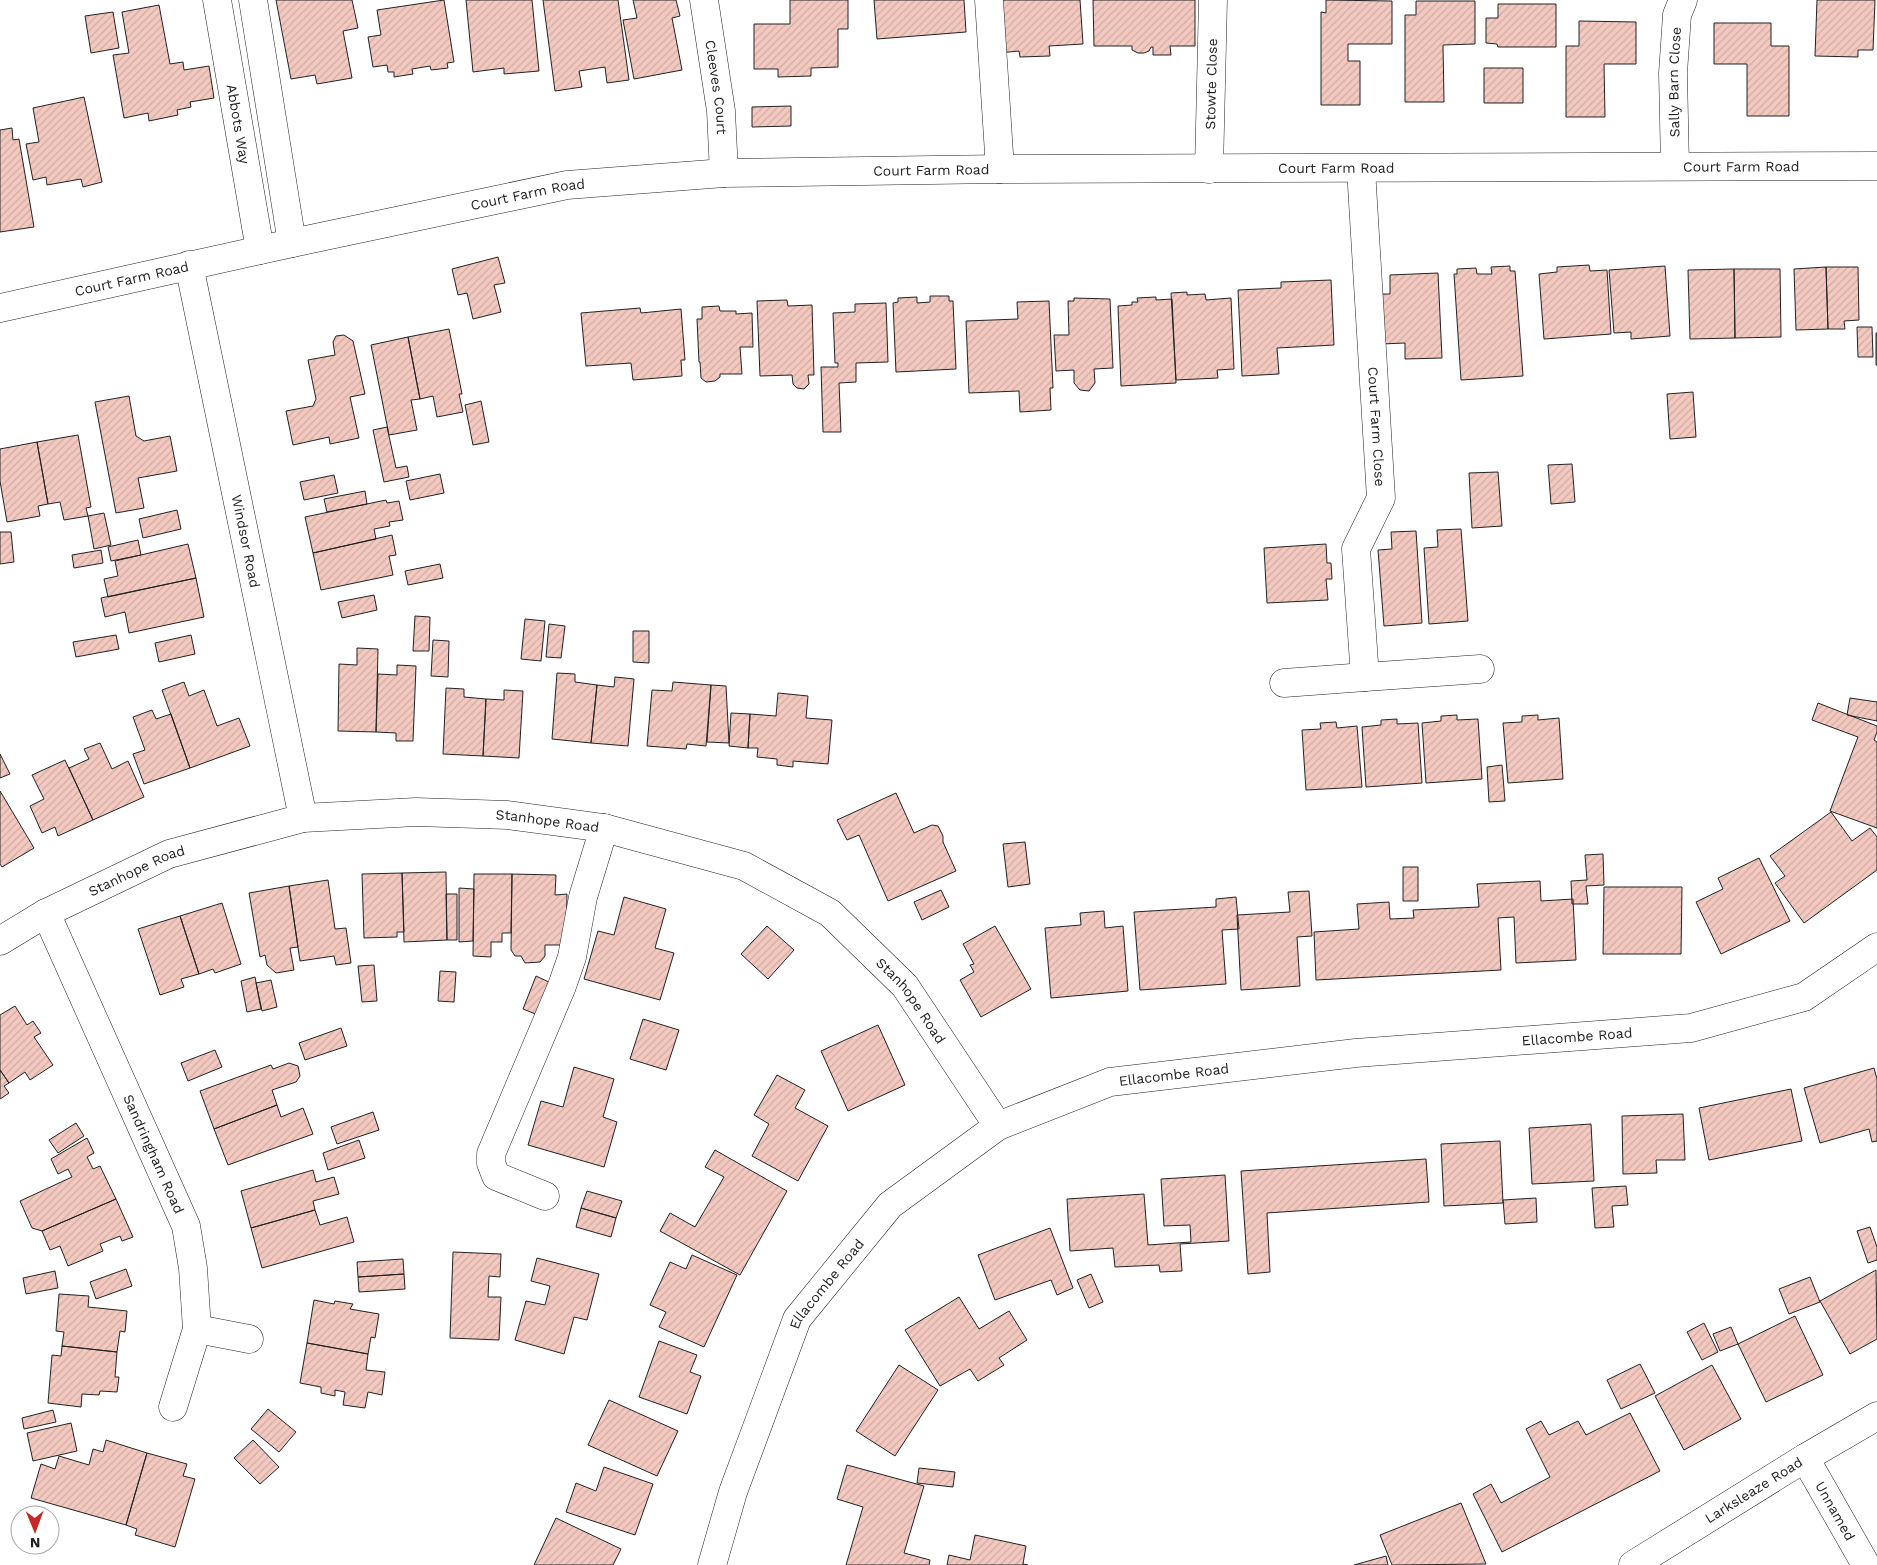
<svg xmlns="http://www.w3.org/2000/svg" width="1877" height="1565" font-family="'Work Sans',sans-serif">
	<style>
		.building { fill: url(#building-hatch); stroke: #222 }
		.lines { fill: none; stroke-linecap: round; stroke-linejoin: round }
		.minor-casing { stroke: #222; stroke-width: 29 }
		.minor { stroke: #fff; stroke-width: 28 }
		.labels { text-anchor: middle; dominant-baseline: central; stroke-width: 4; stroke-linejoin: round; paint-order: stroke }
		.street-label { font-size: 14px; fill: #222; stroke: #fff }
	</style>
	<defs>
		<pattern id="building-hatch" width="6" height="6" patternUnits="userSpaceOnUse" patternTransform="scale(1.25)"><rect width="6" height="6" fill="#f3c9c0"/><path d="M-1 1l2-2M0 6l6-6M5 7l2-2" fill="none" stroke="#d0aca5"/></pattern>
	</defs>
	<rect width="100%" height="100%" fill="#fff"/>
	<path class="building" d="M276 0H352L358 28 343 31 352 78 317 84 315 75 291 79Z
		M444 0 454 62 447 63 448 68 431 70 430 66 412 69 413 74 394 77V72H388L387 65 373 67 368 37 381 35 377 10Z
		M466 0H532L539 71 504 74V68L473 72Z
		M543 0H618L629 80 607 83 605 67 579 71 582 87 555 91Z
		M633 0H676L680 16 672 18 682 70 634 79 623 20 637 18Z
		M790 0H848V29H838V67L811 68V76L778 77V69H754V24H790Z
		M874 0H964L966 32 877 39Z
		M996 0H1080L1083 44 1049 46 1050 56 1020 57 1019 51 999 53Z
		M1093 0H1195V46H1170L1171 55H1153V47H1151L1149 51 1144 53H1138L1132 50V46H1094Z
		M1326 0 1392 1V44H1348V61H1360V105H1321V12L1326 13Z
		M1817 0H1875L1873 50H1858V57L1815 56Z
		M1416 1H1475V44L1443 45 1444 102H1405V15H1416Z
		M1498 4H1556V47H1498L1497 44 1486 43V18H1498Z
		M159 5 170 64 183 62 184 70 209 66 214 98 190 102 191 107 177 110 178 115 149 121 148 113 124 118 113 55 129 53 122 12Z
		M113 12 119 48 91 53 85 16Z
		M1579 21 1636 22V64H1604L1605 117H1566V46H1579Z
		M1714 23H1771V46H1789V116H1747V64H1714Z
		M1484 68H1523V103H1484Z
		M84 97 102 182 83 187 81 179 47 185 46 177 33 180 26 144 39 142 33 108Z
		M791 106V126L752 127V107Z
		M12 128 13 140 19 139 34 227 0 232V130Z
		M498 257 505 283 494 285 501 312 473 319 467 293 458 295 452 269Z
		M1589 265 1590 271 1607 270 1611 334 1544 339 1539 274 1557 272V267Z
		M1510 266V271H1515L1523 376 1461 380 1454 274H1457V269L1476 268 1477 274H1492L1491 267Z
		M1665 266 1670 336 1631 339V332L1614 333 1609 270Z
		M1826 267H1858L1859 320 1844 321 1845 329H1828Z
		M1826 267 1828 329 1796 330 1794 269Z
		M1734 269H1780L1781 337 1735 338Z
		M1734 269 1735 338 1690 339 1688 270Z
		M1438 273 1442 358 1405 359V343L1381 344 1379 294H1390V275Z
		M1331 280 1334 345 1277 348 1279 374 1242 376 1238 290 1281 288V282Z
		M1187 292V295L1205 294 1206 300 1231 298 1234 369 1217 370 1218 378 1176 380 1171 293Z
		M930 296H949V301H953L956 369 896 372 893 303 898 302V298L917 297V303L930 302Z
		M1156 297V300L1172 299 1176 383 1121 386 1118 306 1132 305V302H1138L1137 298Z
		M1074 298 1110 299 1113 368 1094 369 1095 383 1089 391 1080 390 1074 383V370L1056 371 1054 335H1069L1068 301H1074Z
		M787 300 788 306 812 305 814 375H808L809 384 804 389 797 388 793 384 792 375 760 376 757 301Z
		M1049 301 1053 388H1050L1051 410 1020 412 1019 391 969 393 966 321 1018 319 1017 302Z
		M886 303 888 362 856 363V382L839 383 841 432H823L821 367H838V363H835L833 313 855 312V304Z
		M719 306 720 311H736V314L752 313 753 347H740L742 374H720V377L715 381 706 382 701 378 700 362H699L697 319H702V307Z
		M640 308 641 313 681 309 685 360H681L682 376 633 380 631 363 586 366 581 313Z
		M1857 327H1872L1873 357H1858Z
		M449 329 462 394H459L463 412 437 417 433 396 420 399 408 337Z
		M1876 333H1877V365H1876Z
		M344 335 353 341 365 394 350 397 359 438 330 444 329 437 293 445 286 411 313 406 316 399 308 360 335 355 333 342 336 336Z
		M408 337 420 399 411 400 417 430 389 435 371 345Z
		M1693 392 1696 437 1670 439 1667 394Z
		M129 396 136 436 144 441 170 436 177 471 138 478 144 508 116 513 95 402Z
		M481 401 489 442 473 445 465 405Z
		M387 427 396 468 407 466 409 477 384 482 373 430Z
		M78 435 91 507 86 508 88 516 64 520 60 502 48 504 37 442Z
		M37 442 48 504 38 506 40 516 7 522 0 481V449Z
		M1572 464 1575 502 1551 504 1548 465Z
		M1498 472 1502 526 1472 528 1469 473Z
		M440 474 444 493 410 500 406 481Z
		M334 475 338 493 304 500 300 482Z
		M365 491 367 504 327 512 324 499Z
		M386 500 387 503 399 501 403 520 389 522 390 526 374 529 376 539 313 553 305 517Z
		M177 510 181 529 143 538 139 519Z
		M104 513 111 545 94 549 88 516Z
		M1461 529 1468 621 1429 624 1424 548 1438 547 1437 530Z
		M1416 531 1422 623 1384 626 1378 550 1392 549 1391 532Z
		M0 532H11L14 562 0 564Z
		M392 535 396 555 389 556 393 575 321 590 313 553Z
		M138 540 141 555 111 561 108 547Z
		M188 544 196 578 108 597 104 579 118 576 115 561Z
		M1326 544 1327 563H1331L1332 579H1326L1328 600 1267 603 1264 548Z
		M101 550 103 563 74 568 72 555Z
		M440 564 443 578 408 585 405 571Z
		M196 578 204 617 129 633 125 612 105 617 101 598Z
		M374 595 377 610 342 618 338 602Z
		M415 616 430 617 429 651H413Z
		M525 619 545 621 541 661 521 659Z
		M549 624 565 626 561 658 546 657Z
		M633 631H649V663L633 662Z
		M116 635 119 649 76 657 73 642Z
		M191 635 195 654 159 662 155 643Z
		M433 640 449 641 448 677 431 676Z
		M357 648 378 649 376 732 338 731 339 664 357 665Z
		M397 665 416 666 413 741H396V733L376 732 378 674 397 675Z
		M557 673 575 674V682L597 685 591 743 552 739Z
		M615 677 634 679 628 746 591 743 597 685 614 687Z
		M184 682 189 696 204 690 217 726 239 718 250 746 190 768 162 690Z
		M673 682 711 685 706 746 687 744 686 749 647 746 652 690 672 691Z
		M711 685 726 686 729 743 707 742Z
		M446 688 464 689V697L486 699 483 756 443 754Z
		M504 690 523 691 519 758 483 756 486 699 504 700Z
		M778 693 808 696 806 718 832 720 828 764 793 761V767L777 765V759L757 757 758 748H748L750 714 776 716Z
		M1850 698 1877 702V721L1847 715Z
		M1818 703 1877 726V732L1874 740 1877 742V828L1830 811 1858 737 1812 720Z
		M152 710 156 719 171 714 190 768 144 784 133 754 145 750 133 717Z
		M731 713 750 714 748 748 729 746Z
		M1457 715V720L1478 719 1482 779 1426 783 1422 723 1441 721V716Z
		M1538 715V720L1559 718 1563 779 1508 783 1503 723 1522 722V716Z
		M1397 719V724L1418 723 1422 783 1366 787 1362 727 1381 725V720Z
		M1336 722 1337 728 1357 726 1362 787 1306 790 1302 730 1321 729 1320 723Z
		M100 743 112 769 128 761 144 797 93 820 69 768 89 759 84 749Z
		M0 754 10 774 0 778Z
		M65 760 93 820 58 836 55 827 42 833 30 806 44 799 32 775Z
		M1502 765 1505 801 1489 802 1487 767Z
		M0 791 34 848 2 867 0 864Z
		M896 793 914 833 932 825 938 826 943 836V842L956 871 888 901 859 835 847 840 837 820Z
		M1831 812 1852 841 1870 828 1877 837V870L1804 923 1775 883 1785 876 1770 856Z
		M1025 842 1030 884 1008 887 1003 844Z
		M1603 854 1604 885 1586 886 1588 904H1572L1571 881 1587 880 1585 855Z
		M1759 858 1790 921 1721 954 1696 902 1723 889 1718 878Z
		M1403 867H1418V901H1403Z
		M446 872 447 940 404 942 402 873Z
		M402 873 404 932H397V937L364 938 362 874Z
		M474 874H512L511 933H502V942H491V957L473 956Z
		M512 874 556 875 555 895 567 894 566 945H545V956L540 962 525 963 521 956H515L511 950Z
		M328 880 335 929 346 928 351 963 336 965 334 956 300 961 289 886Z
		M1540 881 1541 901 1573 899 1576 960 1516 963 1514 917 1498 918 1501 970 1316 980 1314 932 1359 929 1357 904 1389 902 1390 919 1414 918 1413 910 1479 907 1477 884Z
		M289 886 298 947 290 948 294 970 276 973 267 965 265 955 260 957 249 893Z
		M1604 887H1682L1681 954H1603Z
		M459 888 474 889 473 941 459 942Z
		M941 890 949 907 922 920 914 902Z
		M1309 891 1312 936 1297 937 1300 986 1241 990 1237 915 1290 912 1288 892Z
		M446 894H457V940H447Z
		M624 897 666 909 655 948 674 953 660 1000 584 979 598 931 614 935Z
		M1236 897 1239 929 1222 930 1226 984 1140 990 1134 912 1216 907V899Z
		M222 903 241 964 215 973 213 969 199 974 180 916Z
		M1104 911 1105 928 1123 926 1128 991 1051 998 1045 928 1081 925 1080 913Z
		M180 916 199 974 181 979 184 987 160 995 138 929Z
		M767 926 794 950 768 979 741 954Z
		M995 926 1031 989 981 1017 960 980 974 972 970 965 974 964 963 944Z
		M374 965 377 1001 362 1002 358 966Z
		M440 971 456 972 454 1002 438 1001Z
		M536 976 551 983 538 1015 523 1009Z
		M255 977 261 1009 247 1012 241 981Z
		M271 980 277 1007 262 1011 256 983Z
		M15 1006 27 1025 33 1021 41 1033 34 1037 53 1065 30 1080 25 1072 9 1083 0 1070V1015Z
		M643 1019 679 1030 666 1070 630 1059Z
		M878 1025 905 1085 848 1111 821 1051Z
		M341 1028 347 1046 305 1060 299 1043Z
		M215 1050 222 1067 188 1081 181 1063Z
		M289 1063 298 1066 300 1076 296 1082 272 1090 277 1105 214 1129 200 1091 271 1065 273 1069Z
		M574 1067 614 1079 603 1117 617 1122 604 1167 528 1145 541 1101 563 1107Z
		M1874 1068 1877 1079V1141L1872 1142 1869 1129 1820 1143 1804 1088Z
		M0 1070 9 1083 4 1086 9 1093 0 1099Z
		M777 1075 805 1090 795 1108 828 1126 798 1181 752 1156 769 1124 754 1115Z
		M1791 1089 1802 1141 1709 1160 1699 1108Z
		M277 1105 281 1117 303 1108 313 1134 228 1165 214 1129Z
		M373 1112 379 1130 337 1144 331 1127Z
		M1683 1114 1685 1160H1656L1657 1173 1623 1174 1622 1116Z
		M76 1123 84 1136 58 1153 49 1140Z
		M1591 1124 1594 1181 1532 1184 1529 1128Z
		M87 1138 94 1153 87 1157 93 1169 100 1166 116 1199 42 1231 32 1228 20 1201 72 1177 68 1169 58 1174 51 1159Z
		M359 1140 365 1158 328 1170 323 1153Z
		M1500 1141 1503 1203 1444 1206 1441 1144Z
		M715 1150 787 1191 740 1275 660 1231 670 1213 695 1227 724 1177 705 1167Z
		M1426 1159 1429 1202 1267 1213 1270 1272 1248 1274 1241 1171Z
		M313 1170 316 1182 334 1177 339 1194 313 1201 315 1210 251 1228 241 1191Z
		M1225 1175 1229 1241 1180 1244 1182 1271 1160 1272 1159 1265 1115 1267 1113 1248 1070 1251 1067 1199 1144 1194 1148 1245 1191 1242 1190 1225 1164 1226 1161 1179Z
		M1626 1186 1628 1205 1612 1206 1614 1227 1595 1228 1592 1188Z
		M587 1191 622 1201 616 1218 581 1208Z
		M1536 1198 1537 1222 1505 1224 1503 1200Z
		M116 1199 133 1237 122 1241 120 1236 100 1244 103 1251 68 1266 60 1246 50 1250 42 1231Z
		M581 1208 616 1218 611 1237 576 1227Z
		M315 1210 320 1225 347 1217 354 1242 262 1268 251 1228Z
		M1870 1227 1877 1247V1260L1868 1263 1857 1231Z
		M1050 1228 1073 1288 1057 1295 1051 1280 995 1300 978 1255Z
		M453 1252 501 1254 500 1277 489 1276 488 1297H501L499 1340 450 1338Z
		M692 1255 737 1275 704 1347 659 1327 666 1312 650 1305 670 1262 686 1269Z
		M537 1258 599 1274 587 1320 574 1317 564 1354 515 1340 526 1301 545 1305 550 1286 531 1281Z
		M403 1259 404 1274 358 1277 357 1262Z
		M126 1269 132 1286 96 1299 90 1282Z
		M1876 1270 1877 1339 1850 1354 1820 1301Z
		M55 1271 58 1288 26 1294 23 1278Z
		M404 1274 405 1289 359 1292 358 1277Z
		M1091 1274 1103 1302 1089 1308 1077 1280Z
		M1810 1277 1820 1302 1789 1314 1779 1289Z
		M59 1294 89 1296 88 1307 127 1311 125 1332 120 1331 117 1352 62 1346 64 1332 56 1331Z
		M959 1297 979 1329 1009 1311 1027 1340 999 1358 1004 1365 978 1381 970 1369 940 1386 905 1330Z
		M314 1300 334 1304 335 1301 353 1304 350 1309 379 1314 375 1338 371 1337 368 1354 307 1343Z
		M1795 1316 1823 1375 1766 1402 1738 1344Z
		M1704 1323 1718 1352 1702 1360 1687 1332Z
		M1731 1327 1738 1344 1720 1351 1713 1334Z
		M659 1341 697 1355 690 1372 701 1376 687 1414 639 1397Z
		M307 1343 368 1354 366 1370 385 1372 382 1395 368 1392 365 1408 343 1405 345 1392 335 1390V1396L321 1393V1387L300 1383Z
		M62 1346 117 1352 115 1377H119L117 1392 100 1391 99 1395 82 1394 81 1407 48 1403 52 1355 61 1356Z
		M1640 1364 1655 1393 1621 1409 1607 1380Z
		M899 1365 938 1390 895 1456 856 1431Z
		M1712 1365 1741 1419 1684 1450 1655 1396Z
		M609 1400 678 1431 657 1476 588 1445Z
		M268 1409 296 1432 279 1452 251 1429Z
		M53 1410 56 1422 24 1429 22 1418Z
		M1630 1413 1660 1471 1502 1552 1473 1494 1491 1484 1501 1503 1550 1477 1526 1429 1541 1421 1549 1435 1578 1421 1586 1435Z
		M71 1423 77 1451 33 1461 27 1433Z
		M106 1440 147 1453 126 1525 31 1498 41 1464 55 1469 59 1456 89 1465 93 1449 103 1452Z
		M253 1440 279 1467 260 1484 234 1458Z
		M147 1453 187 1464 183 1476 195 1479 175 1547 135 1535 137 1529 126 1525Z
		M847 1465 924 1486 904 1553 930 1560 929 1565H846L863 1507 837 1499Z
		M604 1467 653 1484 635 1535 566 1512 576 1483 596 1491Z
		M919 1468 955 1472 953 1487 917 1483Z
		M1461 1503 1486 1564 1392 1565 1380 1535Z
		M556 1518 621 1549 613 1565H534Z
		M975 1535 1026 1546 1023 1564 1028 1565H947L949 1555 970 1560Z
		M1386 1556 1388 1565H1354Z"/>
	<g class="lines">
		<defs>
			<g id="minor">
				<path id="s1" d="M217 0 260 250"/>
				<path d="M253 0 292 243"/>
				<path id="s2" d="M704 0 721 111 724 173"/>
				<path d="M989 0 1000 169"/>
				<path id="s3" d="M1675 166 1673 73 1677 15 1683 0"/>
				<path id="s4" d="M1209 169 1213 0"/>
				<path id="s5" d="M1361 169 1381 498 1356 549 1365 677 1480 669"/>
				<path id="s6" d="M189 265 303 818"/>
				<path id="s7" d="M0 308 292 243 567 185 724 173 1000 169 1877 166"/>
				<path d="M1284 683 1365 677"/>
				<path id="s8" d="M46 913 186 1226 193 1268 197 1329 173 1407"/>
				<path id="s9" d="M0 941 46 913 169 854 303 818 416 812 508 815 604 828 744 866 830 913 905 986 998 1126"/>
				<path d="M545 1196 496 1176 491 1163V1154L562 986 572 957 583 897 604 828"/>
				<path d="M197 1329 249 1339"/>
				<path id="s10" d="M1805 1458 1866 1565"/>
				<path id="s11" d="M712 1565 733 1492 797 1319 890 1205 998 1126 1110 1082 1356 1053 1691 1028 1804 997 1877 947"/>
				<path id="s12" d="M1633 1565 1805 1458 1877 1416"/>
			</g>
		</defs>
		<use href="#minor" class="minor-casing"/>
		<use href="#minor" class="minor"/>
	</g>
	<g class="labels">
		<g class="street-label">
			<text stroke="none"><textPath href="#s3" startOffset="84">Sally Barn Close</textPath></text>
			<text stroke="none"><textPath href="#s4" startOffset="85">Stowte Close</textPath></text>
			<text stroke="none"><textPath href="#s2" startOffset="88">Cleeves Court</textPath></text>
			<text stroke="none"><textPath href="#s1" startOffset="126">Abbots Way</textPath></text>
			<text stroke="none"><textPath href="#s7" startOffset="1755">Court Farm Road</textPath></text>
			<text stroke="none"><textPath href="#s7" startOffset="1350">Court Farm Road</textPath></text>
			<text stroke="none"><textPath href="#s7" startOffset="945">Court Farm Road</textPath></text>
			<text stroke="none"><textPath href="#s7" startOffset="540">Court Farm Road</textPath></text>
			<text stroke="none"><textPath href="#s7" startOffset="135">Court Farm Road</textPath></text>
			<text stroke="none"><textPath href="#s5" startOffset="258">Court Farm Close</textPath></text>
			<text stroke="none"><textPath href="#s6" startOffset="282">Windsor Road</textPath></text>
			<text stroke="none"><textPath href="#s9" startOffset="574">Stanhope Road</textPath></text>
			<text stroke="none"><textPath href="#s9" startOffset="154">Stanhope Road</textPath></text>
			<text stroke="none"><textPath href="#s9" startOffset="994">Stanhope Road</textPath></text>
			<text stroke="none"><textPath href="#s11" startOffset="1131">Ellacombe Road</textPath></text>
			<text stroke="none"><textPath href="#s11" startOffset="726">Ellacombe Road</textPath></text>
			<text stroke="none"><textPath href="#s8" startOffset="264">Sandringham Road</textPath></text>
			<text stroke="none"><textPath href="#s11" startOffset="306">Ellacombe Road</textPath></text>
			<text stroke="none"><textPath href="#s12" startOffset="142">Larksleaze Road</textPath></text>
			<text stroke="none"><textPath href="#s10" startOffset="61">Unnamed</textPath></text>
		</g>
	</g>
	<g transform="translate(35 1530) rotate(179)"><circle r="24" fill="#ffffff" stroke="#a7a7a7"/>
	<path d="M0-4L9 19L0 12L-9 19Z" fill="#c62828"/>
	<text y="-8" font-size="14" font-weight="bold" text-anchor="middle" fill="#222222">N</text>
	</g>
</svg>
